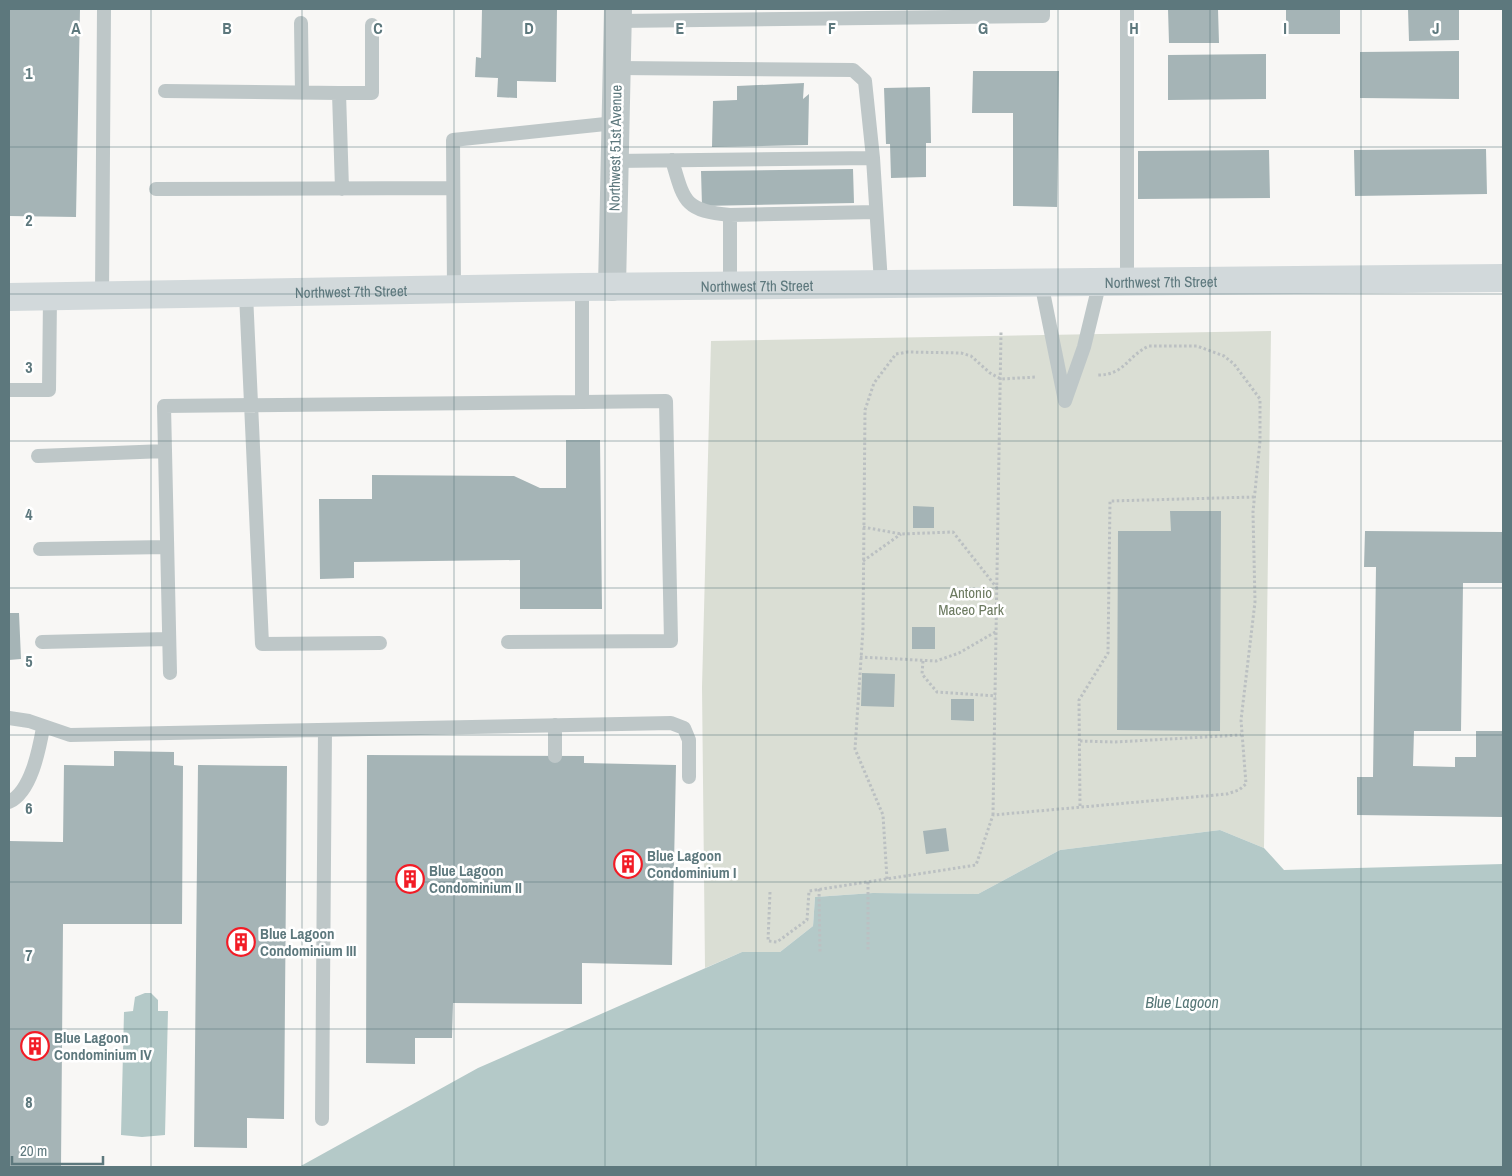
<svg xmlns="http://www.w3.org/2000/svg" width="1512" height="1176" font-family="'Archivo Narrow',sans-serif">
	<style>
		.green { fill: #daded4 }
		.water { fill: #b4c9c8 }
		.building { fill: #a5b4b6 }
		.lines { fill: none; stroke-linecap: round; stroke-linejoin: round }
		.path { stroke: #bbc0c2; stroke-width: 3; stroke-dasharray: 2.5 2.5; stroke-linecap: butt }
		.service { stroke: #bec7c8; stroke-width: 14 }
		.minor { stroke: #bec7c8; stroke-width: 28 }
		.secondary { stroke: #d2d9db; stroke-width: 28 }
		.grid { fill: none; stroke: #5d787d; stroke-width: 1; stroke-opacity: 0.55 }
		.labels { text-anchor: middle; dominant-baseline: central; stroke-width: 5; stroke-linejoin: round; paint-order: stroke }
		.street-label { font-size: 15px; fill: #5d787d; stroke: #fff }
		.park-label { font-size: 15px; fill: #6c7a60; stroke: #fff }
		.poi-label { font-size: 15px; font-weight: bold; fill: #5d787d; stroke: #fff; text-anchor: start }
		.water-label { font-size: 16px; font-style: italic; fill: #567676; stroke: #fff }
		.grid-label { font-size: 16px; text-anchor: middle; font-weight: bold; fill: #5d787d; stroke: #fff; stroke-width: 5; stroke-linejoin: round; paint-order: stroke }
	</style>
	<rect width="100%" height="100%" fill="#f8f7f5"/>
	<path class="green" d="M1271 331 1264 848 1220 830 1060 850 978 894 873 893 815 897 813 926 780 952H742L705 968 702 687 711 341Z"/>
	<path class="water" d="M1220 830 1264 848 1284 870 1503 864V1167H299L478 1068 742 952H780L813 926 815 897 873 893 978 894 1060 850Z
		M145 993H151L158 1000V1011H168L165 1135 142 1137 121 1135 124 1012 133 1011 135 997Z"/>
	<path class="building" d="M9 9H80L76 217 9 216Z
		M482 9H557L556 82 517 81V98L497 97 498 78 475 77 476 57 481 58Z
		M1168 9H1218L1219 43H1169Z
		M1286 9H1340V34H1286Z
		M1408 9H1459V40L1409 41Z
		M1459 51V99L1360 98V52Z
		M1266 54V99L1168 100V55Z
		M973 71H1059L1057 207 1013 206V113H972Z
		M804 83 803 99 809 94 808 145 712 147 713 101 737 100V86Z
		M930 87 931 143H926V177L891 178 890 144H886L884 88Z
		M1486 149 1487 194 1355 196 1354 150Z
		M1269 150 1270 198 1138 199V151Z
		M853 169 854 203 702 206 701 171Z
		M566 440H600L602 609H520V560L354 562V578L320 579 319 499H372V475L514 476 540 488H566Z
		M913 506 934 507V528H913Z
		M1170 511H1221L1220 731 1117 730 1118 531H1171Z
		M1365 531 1503 532V583H1463L1461 731H1414L1413 766 1455 767V757H1476V731H1503V817L1357 815V777H1373L1376 567H1364Z
		M9 613H19L21 659 9 660Z
		M912 627H935V649H912Z
		M862 673 895 674 894 707 861 706Z
		M951 699H974V721L951 720Z
		M114 751 174 752V765L183 766 182 924H63L61 1167H9V841L63 842 64 765 114 766Z
		M367 755 584 756V763L676 765 672 965 582 963V1004L453 1003 452 1038H415V1064L366 1063Z
		M198 765 287 766 284 1119 247 1118V1148L194 1147Z
		M946 828 949 851 926 854 923 831Z"/>
	<g class="lines">
		<path class="path" d="M863 527 901 534 953 532 997 588
			M863 561 901 534
			M860 657 936 661 959 653 997 631
			M923 661 922 674 937 692 996 696
			M1080 741 1115 742 1241 735
			M1080 806 1079 700 1108 653 1110 501 1254 497
			M993 815 1001 332
			M887 879 883 815 855 749 863 629 865 410 874 383 896 354 908 352 961 353 971 356 990 373 1001 379 1037 377
			M868 882V950
			M819 889 820 953
			M770 892 768 941 777 942 807 920 809 891 976 865 993 815 1227 794 1239 790 1246 784 1241 720 1255 602 1253 512 1260 441V399L1234 364 1224 356 1197 346H1149C1127 356 1125 375 1098 375"/>
		<path class="service" d="M1127 9V281
			M618 21 1043 16V9
			M301 23 302 93
			M617 68 853 70 865 81 873 158 881 283
			M165 91 339 93 342 189
			M339 93H372V25
			M672 160C684 201 684 211 730 215
			M614 161 873 158
			M156 189 453 188
			M1041 282 1065 401 1084 347 1100 281
			M730 286V215L876 212
			M454 290 453 140 615 123
			M246 294 262 644 380 643
			M102 296 104 9
			M9 390H49L50 297
			M38 456 165 451
			M40 549 167 547
			M42 642 168 639
			M508 642 671 641 666 401 582 402
			M170 673 164 406 582 402V287
			M9 718 29 721 70 735 671 723 684 728 689 740V777
			M555 725V756
			M9 802C31 792 39 750 43 728
			M322 1119 325 730"/>
		<path class="minor" d="M612 287 618 9"/>
		<path class="secondary" id="s1" d="M9 297 582 287 1503 278"/>
	</g>
	<path class="grid" d="M151 9V1167M302 9V1167M454 9V1167M605 9V1167M756 9V1167M907 9V1167M1058 9V1167M1210 9V1167M1361 9V1167M9 147H1503M9 294H1503M9 441H1503M9 588H1503M9 735H1503M9 882H1503M9 1029H1503"/>
	<defs>
		<symbol id="building-ring" viewBox="-11 -11 22 22"><circle r="9.5" fill="#fff" stroke="#f21c26" stroke-width="1.5"/><path d="M-4-6H4V6H1V3H-1V6H-4ZM-2.5-4.3h1.7v1.8h-1.7ZM.8-4.3h1.7v1.8H.8ZM-2.5-1h1.7V.8h-1.7ZM.8-1h1.7V.8H.8Z" fill="#f21c26"/></symbol>
	</defs>
	<g fill-rule="evenodd">
		<use href="#building-ring" x="612" y="848" width="32" height="32"/>
		<use href="#building-ring" x="394" y="863" width="32" height="32"/>
		<use href="#building-ring" x="225" y="926" width="32" height="32"/>
		<use href="#building-ring" x="19" y="1030" width="32" height="32"/>
	</g>
	<g class="labels">
		<g class="street-label">
			<text transform="translate(615 148) rotate(-89)">Northwest 51st Avenue</text>
			<text stroke="none"><textPath href="#s1" startOffset="1152">Northwest 7th Street</textPath></text>
			<text stroke="none"><textPath href="#s1" startOffset="748">Northwest 7th Street</textPath></text>
			<text stroke="none"><textPath href="#s1" startOffset="342">Northwest 7th Street</textPath></text>
		</g>
		<g class="park-label">
			<text x="971" y="592">Antonio<tspan x="971" dy="17">Maceo Park</tspan></text>
		</g>
		<g class="poi-label">
			<text x="647" y="855">Blue Lagoon<tspan x="647" dy="17">Condominium I</tspan></text>
			<text x="429" y="870">Blue Lagoon<tspan x="429" dy="17">Condominium II</tspan></text>
			<text x="260" y="933">Blue Lagoon<tspan x="260" dy="17">Condominium III</tspan></text>
			<text x="54" y="1037">Blue Lagoon<tspan x="54" dy="17">Condominium IV</tspan></text>
		</g>
		<g class="water-label">
			<text x="1182" y="1002">Blue Lagoon</text>
		</g>
	</g>
	<g class="grid-label">
		<text x="76" y="34">A</text>
		<text x="227" y="34">B</text>
		<text x="378" y="34">C</text>
		<text x="529" y="34">D</text>
		<text x="680" y="34">E</text>
		<text x="832" y="34">F</text>
		<text x="983" y="34">G</text>
		<text x="1134" y="34">H</text>
		<text x="1285" y="34">I</text>
		<text x="1436" y="34">J</text>
		<text x="29" y="79">1</text>
		<text x="29" y="226">2</text>
		<text x="29" y="373">3</text>
		<text x="29" y="520">4</text>
		<text x="29" y="667">5</text>
		<text x="29" y="814">6</text>
		<text x="29" y="961">7</text>
		<text x="29" y="1108">8</text>
	</g>
	<rect width="1512" height="1176" fill="none" stroke="#5d787d" stroke-width="20"/>
	<path d="M12 1156v8h91v-8" fill="none" stroke="#5d787d" stroke-width="2.5"/>
	<text x="20" y="1156" font-size="15" fill="#5d787d" stroke="#ffffff" stroke-width="4" paint-order="stroke">20 m</text>
</svg>
